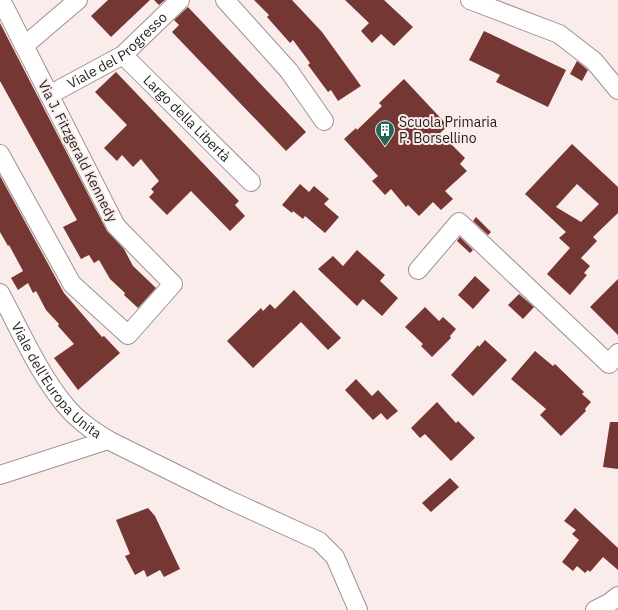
<svg xmlns="http://www.w3.org/2000/svg" width="618" height="610" font-family="'IBM Plex Sans',sans-serif">
	<style>
		.building { fill: #753734; fill-rule: evenodd }
		.lines { fill: none; stroke-linecap: round; stroke-linejoin: round }
		.minor-casing { stroke: #9e9291; stroke-width: 20 }
		.minor { stroke: #fff; stroke-width: 18 }
		.labels { text-anchor: middle; dominant-baseline: central; stroke-width: 4; stroke-linejoin: round; paint-order: stroke }
		.street-label { font-size: 14px; fill: #231e1e; stroke: #faeceb }
		.poi-label { font-size: 14px; fill: #231e1e; stroke: #faeceb; text-anchor: start }
	</style>
	<rect width="100%" height="100%" fill="#faeceb"/>
	<path class="building" d="M108 0H150L111 37 91 16Z
		M154 0H165L159 5Z
		M254 0H292L322 32 361 86 338 101 331 90 328 92 308 65 310 63 293 40 290 43 267 17 269 15Z
		M345 0H384L413 27 394 46 381 34 372 43 361 31 369 23Z
		M188 7 306 132 286 151 172 32 179 25 174 20Z
		M0 23 107 231 124 249 133 266 156 288 138 308 124 295 125 293 110 279 99 260 94 263 89 255 81 259 63 227 77 220 0 81Z
		M484 31 566 70 548 107 496 82 500 75 469 60Z
		M577 61 588 70 582 81 570 74Z
		M116 72 239 201 235 205 245 216 230 231 191 191 167 215 149 197 154 192 151 189 159 181 141 159 133 167 122 155 117 161 104 148 127 125 95 92Z
		M404 79 448 126 440 133 465 158 460 164 467 171 445 191 453 199 441 210 433 202 419 216 408 205 406 207 391 189 385 195 372 181 378 176 344 139 356 128 357 130 382 106 379 103Z
		M572 144 618 187V213L593 237 597 241 581 258 590 266 584 273 587 275 570 295 547 274 570 248 559 238 566 232 525 194ZM577 184 599 204 581 222 556 207Z
		M0 176 64 293 102 337 104 336 120 353 78 390 54 358 74 344 58 326 59 324 46 310 36 291 33 293 28 283 18 290 11 278 23 271 9 245 8 246 0 232Z
		M300 184 309 192 314 186 329 199 324 204 339 217 325 233 305 216 303 219 293 211 292 213 282 205Z
		M476 217 491 232 488 235 473 221Z
		M460 237 473 250 470 253 457 241Z
		M357 250 385 275 380 281 398 298 382 316 363 299 357 306 318 269 333 256 343 266Z
		M475 276 490 290 473 309 458 295Z
		M618 279V335L590 307Z
		M294 290 341 338 328 350 301 322 253 368 227 341 261 308 263 311 270 304 275 309Z
		M519 294 534 307 523 319 508 305Z
		M425 307 439 321 443 317 456 329 450 336 451 338 432 357 421 346 423 344 405 327Z
		M485 340 507 360 473 396 451 375 478 345 479 347Z
		M535 351 553 366 555 364 584 392 582 394 591 402 585 409 586 411 561 436 540 415 546 409 511 379Z
		M356 379 372 396 378 390 398 411 387 420 381 413 373 420 345 390Z
		M437 402 456 423 458 421 475 438 451 461 425 434 420 438 411 428Z
		M610 422H618V469L603 467Z
		M450 478 459 487 431 512 422 503Z
		M148 508 155 516 180 569 164 577 160 570 147 577 144 570 135 575 125 556 130 554 116 520Z
		M575 508 618 548V570L603 557 590 572 588 570 585 573 577 566 573 571 562 562 579 540 572 534 576 530 564 521Z"/>
	<g class="lines">
		<defs>
			<g id="minor">
				<path d="M225 0 289 71 324 121"/>
				<path d="M470 0 559 34 594 61 618 90"/>
				<path d="M24 46 78 0"/>
				<path id="s1" d="M123 55 251 182"/>
				<path id="s2" d="M49 95 123 55 180 0"/>
				<path d="M0 154 72 284 128 335 173 284 116 226 1 0"/>
				<path d="M418 270 459 222 609 364 618 353"/>
				<path id="s3" d="M0 293C20 330 39 374 65 405 77 420 92 430 108 440"/>
				<path d="M0 475 108 440 227 499 319 541 335 557 358 610"/>
				<path d="M595 610 609 603 618 596"/>
			</g>
		</defs>
		<use href="#minor" class="minor-casing"/>
		<use href="#minor" class="minor"/>
	</g>
	<defs>
		<symbol id="building-pin" viewBox="-11 -11 22 30"><path d="M0 17L-7.5 6A9.5 9.5 0 1 1 7.5 6Z" fill="#256757" stroke="#faeceb"/><path d="M-4-6H4V6H1V3H-1V6H-4ZM-2.5-4.3h1.7v1.8h-1.7ZM.8-4.3h1.7v1.8H.8ZM-2.5-1h1.7V.8h-1.7ZM.8-1h1.7V.8H.8Z" fill="#fff"/></symbol>
	</defs>
	<g fill-rule="evenodd">
		<use href="#building-pin" x="374" y="119" width="22" height="30"/>
	</g>
	<g class="labels">
		<g class="street-label">
			<text stroke="none"><textPath href="#s2" startOffset="82">Viale del Progresso</textPath></text>
			<text stroke="none"><textPath href="#s1" startOffset="90">Largo della Libertà</textPath></text>
			<text transform="translate(78 151) rotate(63)">Via J. Fitzgerald Kennedy</text>
			<text stroke="none"><textPath href="#s3" startOffset="105">Viale dell'Europa Unita</textPath></text>
		</g>
		<g class="poi-label">
			<text x="399" y="122">Scuola Primaria<tspan x="399" dy="16">P. Borsellino</tspan></text>
		</g>
	</g>
</svg>
